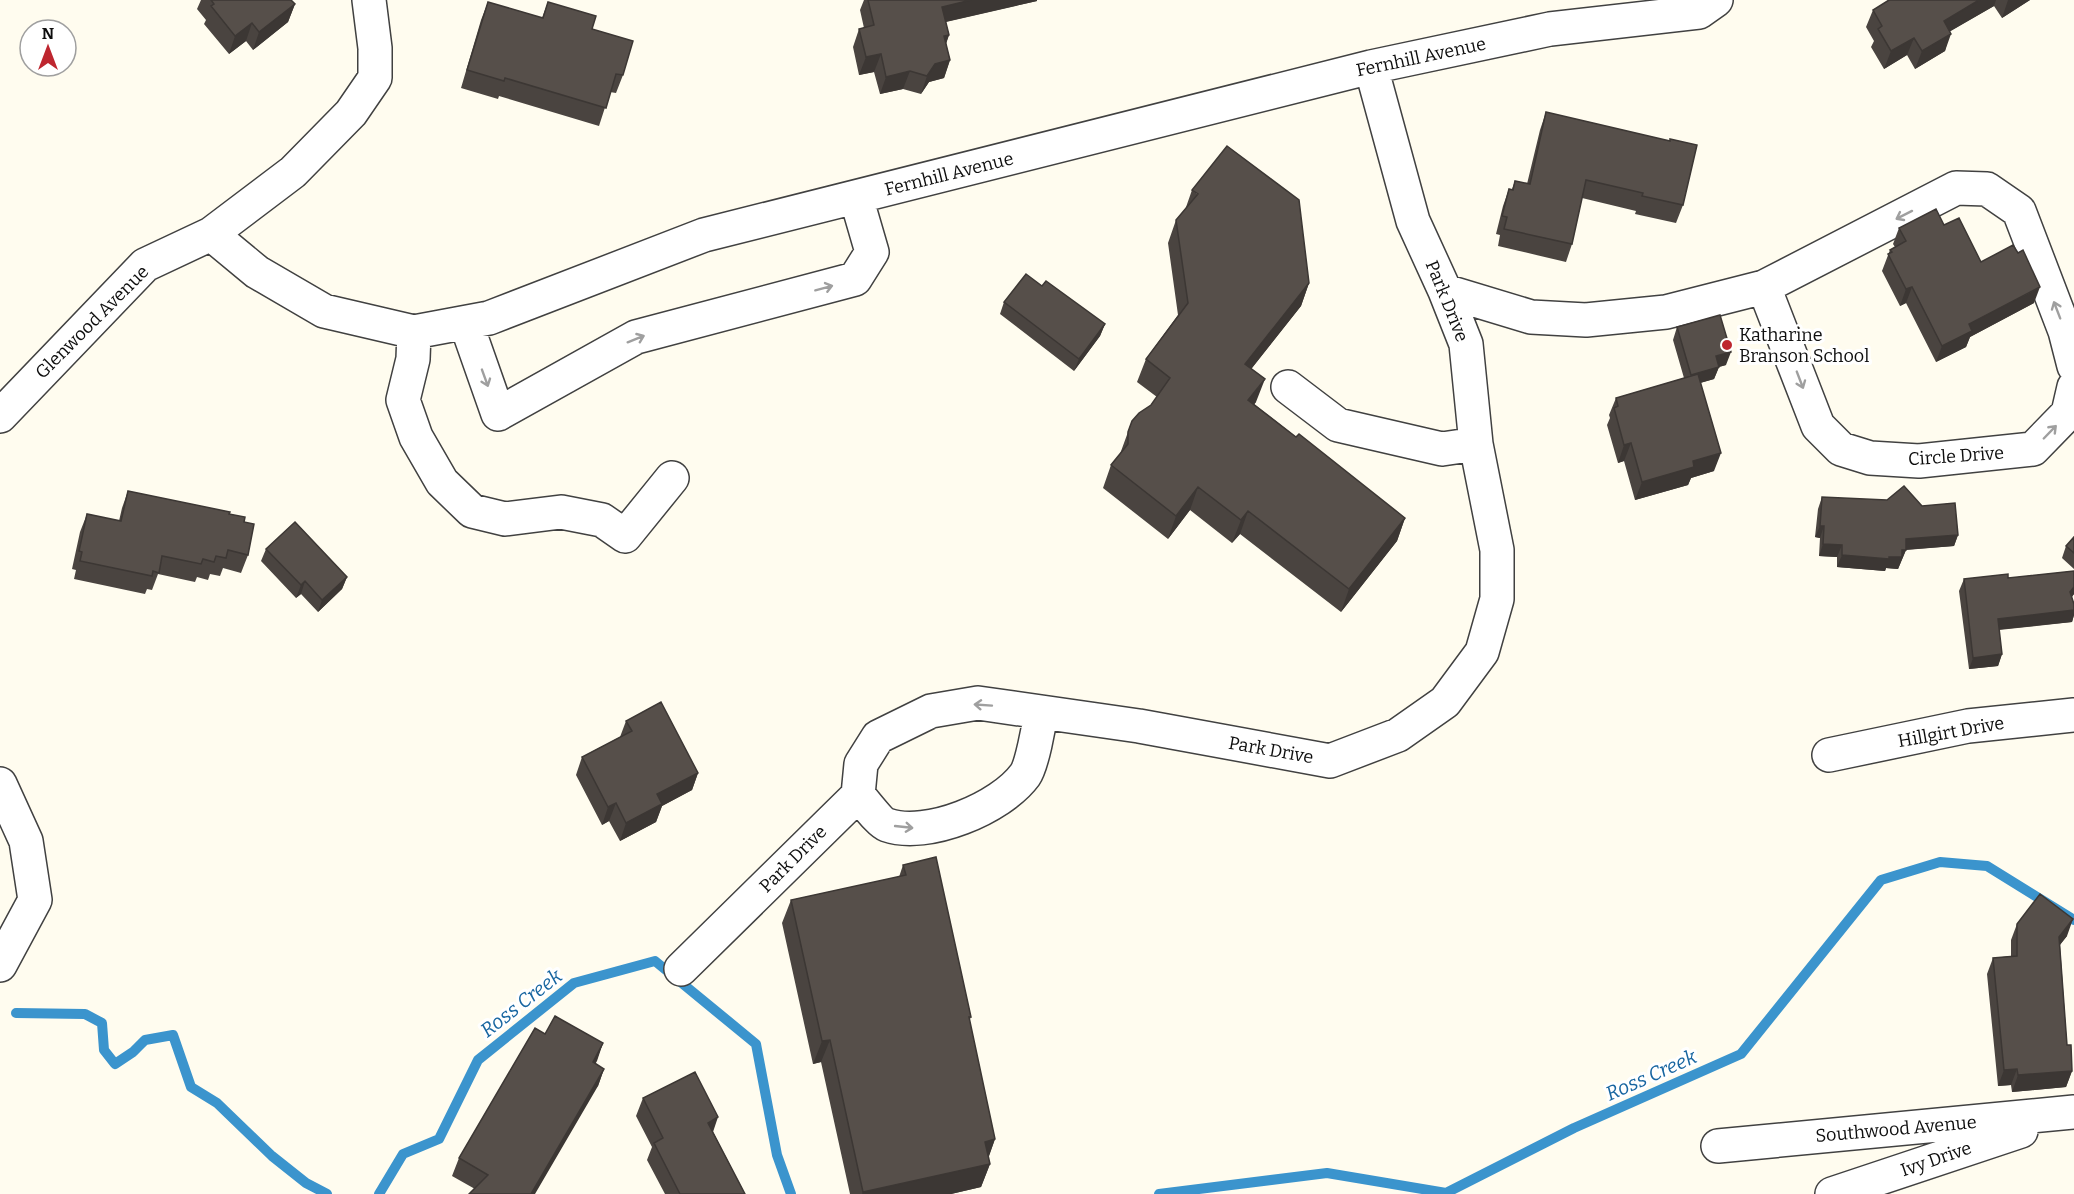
<svg xmlns="http://www.w3.org/2000/svg" width="2074" height="1194" font-family="Bitter,serif">
	<style>
		.lines { fill: none; stroke-linecap: round; stroke-linejoin: round }
		.stream { stroke: #3b94cd; stroke-width: 10 }
		.minor-casing { stroke: #414141; stroke-width: 36 }
		.minor { stroke: #fff; stroke-width: 33 }
		.wall { fill: #4a4440 }
		.shaded-wall { fill: #3c3734 }
		.building { fill: #564f4a; stroke: #3c3734; stroke-width: 1.5 }
		.oneway { stroke: #9f9f9f }
		.poi-dot { fill: #be262f; stroke: #fff; stroke-width: 2 }
		.labels { text-anchor: middle; dominant-baseline: central; stroke-width: 6; stroke-linejoin: round; paint-order: stroke }
		.street-label { font-size: 18px; fill: #0e0e0e; stroke: #fff }
		.poi-label { font-size: 18px; fill: #0e0e0e; stroke: #fff; text-anchor: start }
		.water-label { font-size: 20px; font-style: italic; fill: #1765a0; stroke: #fff }
	</style>
	<rect width="100%" height="100%" fill="#fffcef"/>
	<g class="lines">
		<path class="stream" d="M16 1013 85 1014 102 1023 104 1050 115 1064 133 1052 145 1040 173 1035 191 1087 217 1103 272 1156 306 1183 327 1194
			M379 1194 403 1154 439 1139 478 1060 574 983 655 961 756 1044 777 1155 791 1194
			M1159 1194 1327 1173 1446 1193 1574 1128 1741 1054 1881 880 1940 862 1987 866 2074 920"/>
		<defs>
			<path id="minor" d="M211 234 257 272 324 311 414 332 489 318 704 235 1371 67 1550 29 1699 12 1716 0
				M1445 291 1531 317 1586 320 1666 312 1764 287
				M466 323 498 414 636 337 855 279 872 252 856 197
				M414 332 413 359 403 400 416 437 442 482 472 511 505 519 561 512 602 520 625 536 672 478
				M2074 366 2065 331 2019 211 1987 189 1956 188 1764 287 1818 426 1841 449 1870 458 1919 461 2033 449 2068 413 2074 387
				M1288 387 1338 425 1442 449 1476 444
				M0 416 145 265 211 234 293 172 351 113 375 78V48L369 0
				M1829 755 1968 726 2074 715
				M0 784 26 841 35 900 0 965
				M858 795C865 802 879 822 887 825 927 839 1001 808 1025 775 1032 765 1039 726 1041 712
				M681 969 858 795 861 764 878 737 931 711 978 703 1139 726 1330 761 1398 735 1445 702 1482 652 1497 599V550L1476 444 1466 344 1445 291 1413 221 1371 67
				M1718 1146 2074 1112
				M1832 1194 2021 1131"/>
		</defs>
		<use href="#minor" class="minor-casing"/>
		<use href="#minor" class="minor"/>
	</g>
	<path class="wall" d="M201 0H291L295 4 288 22 253 50 246 41 229 54 204 24 206 20 197 9Z
		M864 0H1037V1L946 22 949 35 946 43 950 60 944 78 929 82 921 94 903 89 880 94 874 72 859 75 853 47 859 29 864 28 860 10Z
		M1889 0H2030L2002 18 1994 6 1950 31 1945 51 1915 69 1907 55 1884 69 1871 47 1874 41 1866 27 1873 10Z
		M488 2 542 18 548 2 592 29 623 75 616 93 610 92 599 126 499 96 498 99 461 88 481 20Z
		M1546 112 1683 205 1676 223 1635 214 1636 211 1582 198 1572 244 1566 262 1498 246 1500 235 1496 234 1503 206 1509 189H1512L1515 181 1527 184 1540 130Z
		M1192 190 1309 283 1301 306 1251 369 1256 402 1254 404 1296 437 1405 518 1397 541 1341 612 1240 534 1232 543 1190 510 1168 539 1103 488 1111 465 1120 454 1132 421 1151 405 1157 397 1137 382 1146 359 1178 315 1168 243 1176 220 1185 210Z
		M1944 225 1981 262 2034 303 1970 337 1966 347 1936 362 1906 303 1900 306 1882 271 1890 250 1895 247 1893 244 1899 228Z
		M1004 302 1105 324 1100 336 1074 371 1000 314Z
		M1677 327 1726 365 1719 367 1714 379 1700 383 1714 471 1691 478 1688 485 1635 500 1624 461 1618 463 1607 425 1610 418 1609 415 1616 398 1684 378 1673 340Z
		M128 491 229 514 244 522 248 555 241 573 223 568 220 576 210 574 208 580 197 577 195 582 158 574 152 590 147 589 145 594 74 579 76 570 72 569 80 532 87 514 119 521 122 508Z
		M1822 497 1922 506 1958 535 1954 546 1906 550 1898 569 1886 568 1885 571 1837 567V557L1819 556 1820 538 1815 537 1818 509Z
		M2074 537V569L2062 558 2066 546Z
		M266 549 347 577 342 589 318 612 301 594 296 598 261 561Z
		M2074 571V594L2072 597 2074 604V615L2072 622 1999 630 2002 654 1998 666 1969 669 1959 591 1964 579 2008 578Z
		M626 721 698 773 692 790 662 806 656 822 620 841 609 821 602 825 576 775 582 757 620 737Z
		M903 865 971 1017 969 1021 995 1139 988 1158 990 1164 981 1187 951 1194H850L821 1062 813 1064 782 923 791 900 899 877Z
		M2017 924 2067 936 2060 945 2067 1045 2072 1071 2066 1087 2012 1092 2011 1085 1998 1086 1987 974 1993 958 2011 956V940Z
		M545 1034 603 1043 595 1064 604 1069 598 1086 475 1189 452 1176 459 1158Z
		M643 1098 713 1132 745 1194H665L647 1160 652 1147 636 1116Z"/>
	<path class="shaded-wall" d="M971 0H1037V1L936 24 942 7Z
		M1979 0H1996L1994 6 1937 39 1944 21Z
		M2008 0H2030L2002 18Z
		M295 4 288 22 253 50 259 32Z
		M252 23 246 41 229 54 235 36Z
		M1951 34 1945 51 1915 69 1922 51Z
		M949 35 943 53 944 36Z
		M1914 38 1907 55 1884 69 1891 51Z
		M881 54 874 72 859 75 866 57Z
		M950 60 944 78 929 82 921 94 927 76 935 64Z
		M910 71 903 89 880 94 886 77Z
		M1309 283 1301 306 1237 387 1245 364Z
		M1912 287 1906 303 1900 306 1906 289Z
		M2040 287 2034 303 1970 337 1966 347 1936 362 1942 346 1969 324Z
		M1105 324 1100 336 1074 371 1079 359Z
		M1731 352 1726 365 1711 369 1716 356Z
		M1719 367 1714 379 1686 387 1691 375Z
		M1265 379 1256 402 1240 423 1248 400Z
		M1631 443 1624 461 1618 463 1624 445Z
		M1721 453 1714 471 1691 478 1688 485 1635 500 1642 482 1693 461Z
		M1198 487 1190 510 1168 539 1176 516Z
		M1248 511 1240 534 1232 543 1241 520Z
		M1405 518 1397 541 1341 612 1349 589Z
		M1820 526H1824L1820 538 1815 537Z
		M1958 535 1954 546 1902 550 1906 539Z
		M1823 544 1842 545 1837 557 1819 556Z
		M1902 550H1906L1898 569 1886 568 1885 571 1837 567 1842 555 1889 557Z
		M347 577 342 589 318 612 322 600Z
		M305 581 301 594 296 598 301 585Z
		M2074 587V594L2066 603 2070 592Z
		M2074 610V615L2072 622 1994 630 1998 619Z
		M2002 654 1998 666 1969 669 1973 658Z
		M698 773 692 790 662 806 656 822 620 841 626 823 657 794Z
		M616 803 609 821 602 825 608 807Z
		M2073 919 2067 936 2053 953 2059 937Z
		M830 1040 821 1062 813 1064 822 1041Z
		M603 1043 597 1061 586 1080 593 1062Z
		M604 1069 598 1086 535 1194H531Z
		M2017 1069 2011 1085 1998 1086 2004 1070Z
		M2072 1071 2066 1087 2012 1092 2018 1075Z
		M718 1117 712 1135 708 1123Z
		M995 1139 987 1162 985 1142Z
		M990 1164 981 1187 951 1194H862L863 1192Z"/>
	<path class="building" d="M211 0H291L295 4 259 32 252 23 235 36 211 6 214 4Z
		M868 0H971L942 7 949 35 944 36 950 60 935 64 927 76 910 71 886 77 881 54 866 57 859 29 874 25Z
		M1889 0H1979L1944 21 1951 34 1922 51 1914 38 1891 51 1878 29 1882 26 1873 10Z
		M488 2 543 18 548 2 596 16 592 29 633 41 623 75 616 74 606 108 505 78 504 81 467 70Z
		M1546 112 1670 141V139L1697 145 1683 205 1642 196 1643 193 1586 180 1572 244 1504 229 1507 217 1502 216 1509 189 1513 190 1515 181 1530 184Z
		M1227 146 1299 200 1309 283 1245 364 1265 379 1248 400 1296 437 1299 434 1405 518 1349 589 1248 511 1241 520 1198 487 1176 516 1111 465 1128 444V432L1132 421 1139 413 1151 405 1170 378 1146 359 1188 303 1176 220 1198 194 1192 190Z
		M1936 209 1944 225 1959 218 1981 262 2013 245 2018 253 2023 250 2040 287 1969 324 1972 331 1942 346 1912 287 1906 289 1888 254 1892 252 1890 250 1906 241 1899 228Z
		M1026 274 1042 286 1046 281 1105 324 1079 359 1004 302Z
		M1720 315 1731 352 1716 356 1719 367 1691 375 1677 327Z
		M1698 374 1721 453 1693 461 1694 467 1642 482 1631 443 1624 445 1614 408 1618 406 1616 398Z
		M1904 486 1922 506 1955 503 1958 535 1906 539V550H1902V557H1889V559L1842 555V545L1823 544 1824 526H1820L1822 497 1887 500Z
		M128 491 230 512 229 514 245 517 244 522 254 524 248 555 228 550 226 558 216 556 214 562 203 559 201 564 162 556 159 573 153 571 152 576 80 561 82 552 79 551 87 514 121 521Z
		M295 522 347 577 322 600 305 581 301 585 266 549Z
		M2074 537V553L2066 546Z
		M2074 571V587L2070 592 2074 604V610L1998 619 2002 654 1973 658 1964 579 2008 574V578Z
		M661 702 698 773 657 794 662 804 626 823 616 803 608 807 582 757 632 731 626 721Z
		M936 857 971 1017H969L995 1139 985 1142 990 1164 863 1192 830 1040 822 1041 791 900 906 875 903 865Z
		M2040 894 2073 919 2059 937 2067 1045H2071L2072 1071 2018 1075 2017 1069 2004 1070 1993 958 2017 956V924Z
		M555 1016 603 1043 593 1062 604 1069 531 1194H469L488 1175 459 1158 535 1028 545 1034Z
		M695 1072 718 1117 708 1123 745 1194H680L654 1143 663 1138 643 1098Z"/>
	<defs><path id="oneway-shaft" d="M-6 0H5M1.5-3L5.5 0L1.5 3" fill="none" stroke-width="1.6" stroke-linecap="round" stroke-linejoin="round" transform="scale(1.5)"/></defs>
	<g class="oneway">
		<use href="#oneway-shaft" transform="translate(1904 215) rotate(153)"/>
		<use href="#oneway-shaft" transform="translate(824 288) rotate(-15)"/>
		<use href="#oneway-shaft" transform="translate(2057 310) rotate(-111)"/>
		<use href="#oneway-shaft" transform="translate(636 339) rotate(-22)"/>
		<use href="#oneway-shaft" transform="translate(485 378) rotate(70)"/>
		<use href="#oneway-shaft" transform="translate(1800 380) rotate(69)"/>
		<use href="#oneway-shaft" transform="translate(2050 432) rotate(-46)"/>
		<use href="#oneway-shaft" transform="translate(983 705) rotate(-176)"/>
		<use href="#oneway-shaft" transform="translate(904 827) rotate(6)"/>
	</g>
	<circle class="poi-dot" cx="1727" cy="345" r="6"/>
	<g class="labels">
		<g class="street-label">
			<text transform="translate(1421 57) rotate(-12)">Fernhill Avenue</text>
			<text transform="translate(949 174) rotate(-14)">Fernhill Avenue</text>
			<text transform="translate(1447 301) rotate(68)">Park Drive</text>
			<text transform="translate(92 322) rotate(-45)">Glenwood Avenue</text>
			<text transform="translate(1956 456) rotate(-4)">Circle Drive</text>
			<text transform="translate(1951 732) rotate(-10)">Hillgirt Drive</text>
			<text transform="translate(1271 750) rotate(10)">Park Drive</text>
			<text transform="translate(793 859) rotate(-45)">Park Drive</text>
			<text transform="translate(1896 1129) rotate(-5)">Southwood Avenue</text>
			<text transform="translate(1936 1159) rotate(-19)">Ivy Drive</text>
		</g>
		<g class="poi-label">
			<text x="1739" y="335">Katharine<tspan x="1739" dy="21">Branson School</tspan></text>
		</g>
		<g class="water-label">
			<text transform="translate(521 1003) rotate(-38)">Ross Creek</text>
			<text transform="translate(1651 1075) rotate(-24)">Ross Creek</text>
		</g>
	</g>
	<g transform="translate(48 48)"><circle r="28" fill="#ffffff" stroke="#9f9f9f" stroke-width="1.5"/>
	<path d="M0-4.5L10 22L0 15L-10 22Z" fill="#be262f"/>
	<text y="-9" font-size="16" font-weight="bold" text-anchor="middle" fill="#0e0e0e">N</text>
	</g>
</svg>
